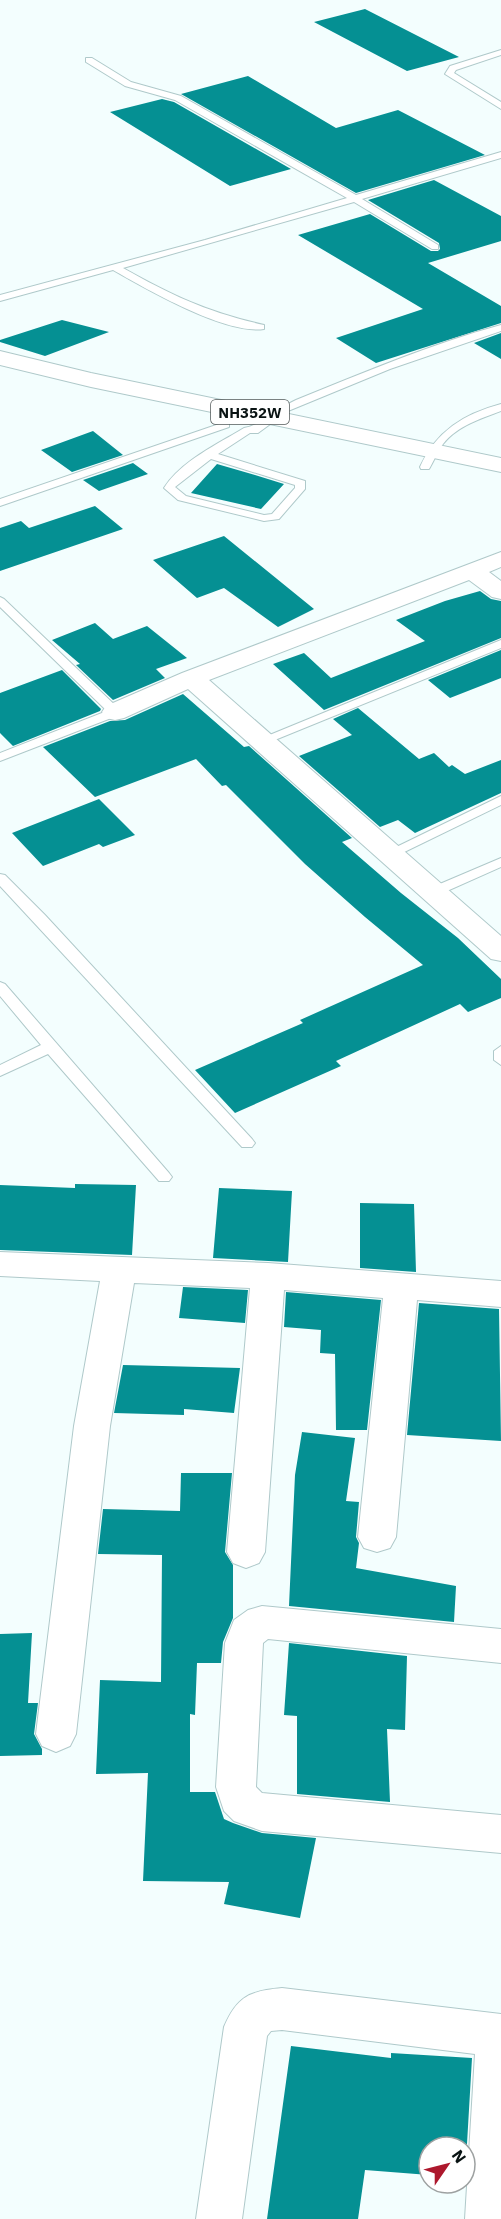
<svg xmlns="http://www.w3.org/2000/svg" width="501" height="2219" font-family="'IBM Plex Sans',sans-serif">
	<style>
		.building { fill: #059093 }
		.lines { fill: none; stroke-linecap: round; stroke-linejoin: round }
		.lane-casing { stroke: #afc9ca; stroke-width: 2 }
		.street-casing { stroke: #afc9ca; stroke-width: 2 }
		.highway-casing { stroke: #afc9ca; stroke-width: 2 }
		.lane { fill: #fff; fill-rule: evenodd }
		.street { fill: #fff; fill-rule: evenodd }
		.highway { fill: #fff; fill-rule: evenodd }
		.labels { text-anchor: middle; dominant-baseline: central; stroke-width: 4.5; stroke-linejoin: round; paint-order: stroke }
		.shield { fill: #fff; stroke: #535a5a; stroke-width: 1.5 }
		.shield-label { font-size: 15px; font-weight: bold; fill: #091313 }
	</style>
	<rect width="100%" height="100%" fill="#f3fefe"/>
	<path class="building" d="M365 9 459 57 407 71 314 22Z
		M248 76 336 128 398 110 485 155 356 193 181 94Z
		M162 99 174 102 291 169 230 186 110 112Z
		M434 180 501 216V241L428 263 501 306V323L376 363 336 338 423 309 298 235 370 214 431 251H438L440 249 439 243 368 200Z
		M62 320 109 332 45 356 0 342V340Z
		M501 333V359L474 343Z
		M93 431 123 455 72 472 41 450Z
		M133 463 148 474 99 491 83 480Z
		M217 464 255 475 284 484 261 509 191 493Z
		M95 506 123 529 0 571V528L21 521 29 528Z
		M224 536 314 609 278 627 224 588 197 598 153 560Z
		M480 591 491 599 501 601V638L324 710 273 664 304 653 331 678 425 641 396 620 445 601Z
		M95 623 113 639 147 626 187 658 156 669 165 678 113 700 76 665 80 664 52 640Z
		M501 650V678L450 698 428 680Z
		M62 670 101 709 100 711 13 746 0 733V693Z
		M183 694 244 747 249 746 352 838 342 842 401 893 458 938 501 979V998L468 1012 460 1004 336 1061 341 1066 235 1113 195 1070 303 1023 300 1020 423 965 365 917 305 864 226 785 222 786 196 759 95 797 43 747 110 721 125 720Z
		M358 708 419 759 434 753 449 767 452 765 465 774 501 760V793L415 833 398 820 380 827 299 756 352 735 333 719Z
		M99 799 135 835 103 847 99 844 43 866 12 833Z
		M75 1184 136 1185 132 1255 0 1250V1185L75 1188Z
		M219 1188 292 1191 288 1262 213 1258Z
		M360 1203 414 1204 416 1272 360 1268Z
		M183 1287 248 1290 245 1323 179 1318Z
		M286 1292 381 1300 367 1430H336L335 1354 320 1353 321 1330 284 1327Z
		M419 1303 499 1309 501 1441 407 1435Z
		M123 1365 240 1368 234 1413 184 1409V1415L114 1413Z
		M302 1432 355 1438 346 1501 359 1502 356 1537 359 1543 356 1568 456 1586 454 1622 289 1606 295 1475Z
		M181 1473H232L225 1552 233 1565V1618L223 1642 221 1663H197L195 1715 190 1714V1792H215L224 1819 233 1823 262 1833 316 1838 300 1918 224 1904 229 1882 143 1881 148 1773 96 1774 100 1680 161 1682 162 1555 98 1554 103 1509 180 1511Z
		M32 1633 28 1703H38L34 1734 42 1749V1755L0 1756V1634Z
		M289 1643 407 1656 405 1730 387 1729 390 1802 297 1794V1716L284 1715Z
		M291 2046 391 2058V2053L472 2058 465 2178V2147H429V2175L365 2170 358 2219H267Z"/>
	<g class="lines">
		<defs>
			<path id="lane" d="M501 50V55L456 70 454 73 501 102V109L445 74 450 66Z
				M86 58H92L131 82 181 96 356 195 501 152V158L362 199 438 245V249H432L354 202 123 268C173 296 207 312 264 325V329C226 335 146 289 113 270L0 301V295L205 240 347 198 175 100 125 86 86 62Z
				M501 325V331L390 369 288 411 258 433H250L218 454 305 481V489L279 519 264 521 178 500 164 488C181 461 218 444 244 428 262 425 278 408 296 400 363 373 431 344 501 325ZM211 459 295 485V488L272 514 264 515 186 496 175 487Z
				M501 404V411C480 419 457 426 443 444 437 452 434 461 429 469H421L420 467C436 431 464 414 501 404Z
				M225 422 229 423V427L0 506V499Z
				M0 597 4 599 119 709 121 712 119 715 0 761V753L107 711 0 607Z
				M501 640V648L265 744H257L255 741Z
				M501 796V805L394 857H384L382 854Z
				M501 858V867L438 895 433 896 426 892 428 889Z
				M0 874 5 875 45 915 252 1139 255 1143 252 1147H242L0 886Z
				M0 982 5 984 169 1173 172 1177 169 1181H159L48 1054 0 1076V1065L41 1045 0 996Z
				M501 1046V1065L494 1060V1051Z"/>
			<path id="street" d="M501 552V567L489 572 501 581V599L492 597 469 580 209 680 501 936V961L491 959 188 689 124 718 115 720 106 718 102 712 106 706 182 673Z
				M0 1252 268 1263 501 1281V1307L417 1300 396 1537 390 1548 377 1552 364 1548 358 1537 383 1298 284 1290 265 1552 259 1563 246 1568 233 1563 227 1552 250 1288 134 1283 110 1426 76 1734 70 1746 56 1752 42 1746 36 1734 74 1426 100 1281 0 1276Z
				M262 1606 501 1629V1663L268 1639 263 1643 256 1787 262 1793 501 1815V1853L262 1831 234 1821 224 1811 216 1787 225 1643 234 1620 248 1610Z
				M282 1988 501 2014V2219H465L475 2054 282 2030 271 2031 267 2036 242 2219H196L224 2027C237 1996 250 1991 282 1988Z"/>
			<path id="highway" d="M0 351 91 373 501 458V472L91 387 0 365Z"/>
		</defs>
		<use href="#lane" class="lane-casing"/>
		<use href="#street" class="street-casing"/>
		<use href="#highway" class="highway-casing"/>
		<use href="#lane" class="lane"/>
		<use href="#street" class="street"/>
		<use href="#highway" class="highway"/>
	</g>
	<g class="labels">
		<rect class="shield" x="211" y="400" width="78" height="24" rx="4.5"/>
		<g class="shield-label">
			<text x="250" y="412">NH352W</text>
		</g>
	</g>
	<g transform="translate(447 2165) rotate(55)"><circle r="28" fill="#ffffff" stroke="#9da1a1" stroke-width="1.5"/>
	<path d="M0-4.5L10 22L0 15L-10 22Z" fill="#ad182d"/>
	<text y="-9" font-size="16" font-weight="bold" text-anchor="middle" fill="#091313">N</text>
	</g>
</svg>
